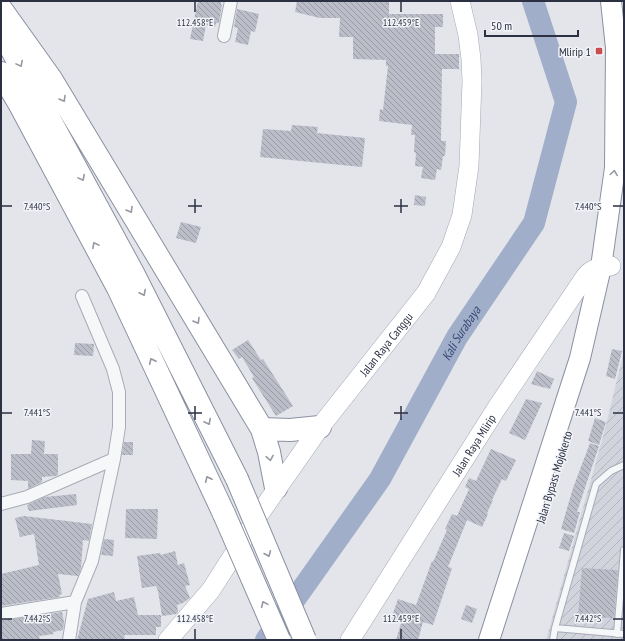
<svg xmlns="http://www.w3.org/2000/svg" width="625" height="641" font-family="'PT Sans Narrow',sans-serif">
	<style>
		.industrial { fill: url(#industrial-furrows) }
		.lines { fill: none; stroke-linecap: round; stroke-linejoin: round }
		.river { stroke: #a0aec9; stroke-width: 22 }
		.building { fill: url(#building-back-hatch) }
		.service-casing { stroke: #a8abb5; stroke-width: 8 }
		.minor-casing { stroke: #a8abb5; stroke-width: 14 }
		.primary-casing { stroke: #a3a8b6; stroke-width: 20 }
		.trunk-casing { stroke: #8b90a1; stroke-width: 22 }
		.motorway-casing { stroke: #8b90a1; stroke-width: 24 }
		.service { stroke: #f6f7f9; stroke-width: 6 }
		.minor { stroke: #f6f7f9; stroke-width: 12 }
		.primary { stroke: #fff; stroke-width: 19 }
		.trunk { stroke: #fff; stroke-width: 20 }
		.motorway { stroke: #fff; stroke-width: 22 }
		.motorway-bridge-casing { stroke: #8b90a1; stroke-width: 24; stroke-linecap: butt }
		.motorway-bridge { stroke: #fff; stroke-width: 22 }
		.oneway { stroke: #9598a1 }
		.ticks { fill: none; stroke: #2b3043; stroke-width: 1.5 }
		.poi-dot { fill: #ca4e4e; stroke: #f3f4f8; stroke-width: 1.5 }
		.labels { text-anchor: middle; dominant-baseline: central; stroke-width: 3; stroke-linejoin: round; paint-order: stroke }
		.poi-label { font-size: 12px; fill: #2b3043; stroke: #f3f4f8; text-anchor: end }
		.street-label { font-size: 12px; fill: #2b3043; stroke: #f3f4f8 }
		.water-label { font-size: 13px; font-style: italic; fill: #374975; stroke: #f3f4f8 }
		.ticks-label { font-size: 10px; text-anchor: middle; fill: #2b3043; stroke: #f3f4f8; stroke-width: 3; stroke-linejoin: round; paint-order: stroke }
	</style>
	<defs>
		<pattern id="industrial-furrows" width="10" height="10" patternUnits="userSpaceOnUse"><rect width="10" height="10" fill="#d1d4dd"/><path d="M-1 1l2-2M0 10L10 0M9 11l2-2" fill="none" stroke="#b4b6bf"/></pattern>
		<pattern id="building-back-hatch" width="6" height="6" patternUnits="userSpaceOnUse"><rect width="6" height="6" fill="#bbbec8"/><path d="M-1 5l2 2M0 0l6 6M5-1l2 2" fill="none" stroke="#989ba4"/></pattern>
	</defs>
	<rect width="100%" height="100%" fill="#e3e5eb"/>
	<path class="industrial" d="M624 351V640H546L604 433Z"/>
	<g class="lines">
		<path class="river" id="s1" d="M266 640 380 479 457 337 534 223 566 102 533 1"/>
	</g>
	<path class="building" d="M198 1H221V5H222L219 23H216L215 27 206 25 203 41 190 39Z
		M297 1H389V14H443V27H435V54H459V69H442L441 141H446L445 156H443L441 170 437 169 435 180 421 178 423 167 415 166 416 153 414 152 415 135H411L412 125 379 121 380 109 383 110 388 66H386V60L353 59V37H339L340 18H320L295 12Z
		M237 9 259 14 255 32 251 31 248 45 235 42 238 28 234 27Z
		M292 125 318 127 317 133 365 138 362 167 260 157 263 129 291 131Z
		M415 195 426 197 425 206 414 205Z
		M181 222 201 227 196 243 176 238Z
		M248 340 261 360 263 359 293 406 276 416 252 378 254 377 242 357 239 359 232 350Z
		M75 343 94 344 93 356 74 355Z
		M612 349 622 351 615 379 606 376Z
		M537 371 554 379 550 389 531 384Z
		M526 399 542 403 525 440 509 433Z
		M595 418 606 422 599 445 588 441Z
		M32 440 45 441 44 454H58V475L55 476 42 477V482L28 489V481L11 480V454H31Z
		M124 442H133V455H122Z
		M590 443 599 446 577 512H580L574 533 561 529 573 488Z
		M491 449 516 460 506 481 502 479 492 500H493L487 513 488 514 482 527 467 520 448 567 452 568 433 625 423 622 418 640H396L401 623 391 619 398 599 416 605 432 561 433 562 447 530 445 529 452 514 457 516 469 489 465 487 469 478 476 481Z
		M76 494 77 505 29 511 27 505 45 497Z
		M126 509H158L157 539 125 538Z
		M24 516 92 524 89 541 83 540 81 568 78 576 58 574 62 594 59 595 60 597 1 606V574L39 565 34 534 20 537 15 518Z
		M564 533 574 536 569 551 559 548Z
		M104 539 114 540 113 556 101 555Z
		M175 551 178 565 184 563 190 585 185 586 190 598 183 603 177 605 178 612 176 614 162 616 158 591 156 586 142 588 137 556 160 553 161 555Z
		M582 568 618 570 614 617H612V618L578 616Z
		M114 592 116 601 134 597 138 615H161V627H156V635H124L125 640H77L88 599Z
		M466 605 477 609 472 623 461 619Z
		M62 612 64 622 63 630 53 632 54 634 39 636 40 639 31 640H1V621Z"/>
	<g class="lines">
		<defs>
			<path id="service" d="M555 628 596 484 611 471 624 465
				M617 634 624 550
				M553 640 555 628 624 634"/>
			<path id="minor" d="M224 36 231 1
				M1 504 27 497 114 459
				M1 614 75 602
				M69 640 75 602 92 561 114 459 119 427V392L113 369 82 296"/>
			<g id="primary">
				<path id="s2" d="M168 640 211 590 260 513 320 427 426 293 451 247 462 215 469 166 472 81 471 59 468 35 460 1"/>
				<path id="s3" d="M350 640 498 406 585 277C592 268 600 267 611 266"/>
			</g>
			<path id="trunk" d="M489 640 580 358 601 267 615 168 616 48 611 1"/>
			<path id="motorway" d="M1 9 51 79 262 429 269 452 276 488
				M1 30 133 273 237 479
				M1 73 19 103 118 288 224 514
				M262 429 290 430 320 427"/>
		</defs>
		<use href="#service" class="service-casing"/>
		<use href="#minor" class="minor-casing"/>
		<use href="#primary" class="primary-casing"/>
		<use href="#trunk" class="trunk-casing"/>
		<use href="#motorway" class="motorway-casing"/>
		<use href="#service" class="service"/>
		<use href="#minor" class="minor"/>
		<use href="#primary" class="primary"/>
		<use href="#trunk" class="trunk"/>
		<use href="#motorway" class="motorway"/>
		<defs>
			<path id="motorway-bridge" d="M237 479 305 640
				M224 514 279 640"/>
		</defs>
		<use href="#motorway-bridge" class="motorway-bridge-casing"/>
		<use href="#motorway-bridge" class="motorway-bridge"/>
	</g>
	<defs><path id="oneway-chevron" d="M-2-3.5L2.5 0L-2 3.5" fill="none" stroke-width="1.6" stroke-linecap="round" stroke-linejoin="round"/></defs>
	<g class="oneway">
		<use href="#oneway-chevron" transform="translate(20 64) rotate(62)"/>
		<use href="#oneway-chevron" transform="translate(63 99) rotate(59)"/>
		<use href="#oneway-chevron" transform="translate(614 173) rotate(-82)"/>
		<use href="#oneway-chevron" transform="translate(82 178) rotate(62)"/>
		<use href="#oneway-chevron" transform="translate(130 210) rotate(59)"/>
		<use href="#oneway-chevron" transform="translate(95 245) rotate(-118)"/>
		<use href="#oneway-chevron" transform="translate(143 293) rotate(63)"/>
		<use href="#oneway-chevron" transform="translate(197 321) rotate(59)"/>
		<use href="#oneway-chevron" transform="translate(152 361) rotate(-115)"/>
		<use href="#oneway-chevron" transform="translate(208 422) rotate(63)"/>
		<use href="#oneway-chevron" transform="translate(270 458) rotate(81)"/>
		<use href="#oneway-chevron" transform="translate(208 479) rotate(-115)"/>
		<use href="#oneway-chevron" transform="translate(268 554) rotate(67)"/>
		<use href="#oneway-chevron" transform="translate(264 604) rotate(-114)"/>
	</g>
	<path class="ticks" d="M195 2V12M401 2V12M195 199V213M401 199V213M2 206H12M188 206H202M394 206H408M613 206H623M195 406V420M401 406V420M2 413H12M188 413H202M394 413H408M613 413H623M2 619H12M613 619H623M195 629V639M401 629V639"/>
	<rect class="poi-dot" x="595" y="47" width="8" height="8" rx="2"/>
	<g class="labels">
		<g class="poi-label">
			<text x="591" y="51">Mlirip 1</text>
		</g>
		<g class="street-label">
			<text stroke="none"><textPath href="#s2" startOffset="368">Jalan Raya Canggu</textPath></text>
			<text stroke="none"><textPath href="#s3" startOffset="231">Jalan Raya Mlirip</textPath></text>
			<text transform="translate(554 477) rotate(-73)">Jalan Bypass Mojokerto</text>
		</g>
		<g class="water-label">
			<text stroke="none"><textPath href="#s1" startOffset="364">Kali Surabaya</textPath></text>
		</g>
	</g>
	<g class="ticks-label">
		<text x="195" y="26">112.458°E</text>
		<text x="401" y="26">112.459°E</text>
		<text x="37" y="210">7.440°S</text>
		<text x="588" y="210">7.440°S</text>
		<text x="37" y="416">7.441°S</text>
		<text x="588" y="416">7.441°S</text>
		<text x="37" y="622">7.442°S</text>
		<text x="588" y="622">7.442°S</text>
		<text x="195" y="622">112.458°E</text>
		<text x="401" y="622">112.459°E</text>
	</g>
	<rect width="625" height="641" fill="none" stroke="#2b3043" stroke-width="4"/>
	<path d="M485 30v6h93v-6" fill="none" stroke="#2b3043" stroke-width="2"/>
	<text x="491" y="30" font-size="12" fill="#2b3043" stroke="#f3f4f8" stroke-width="3" paint-order="stroke">50 m</text>
</svg>
